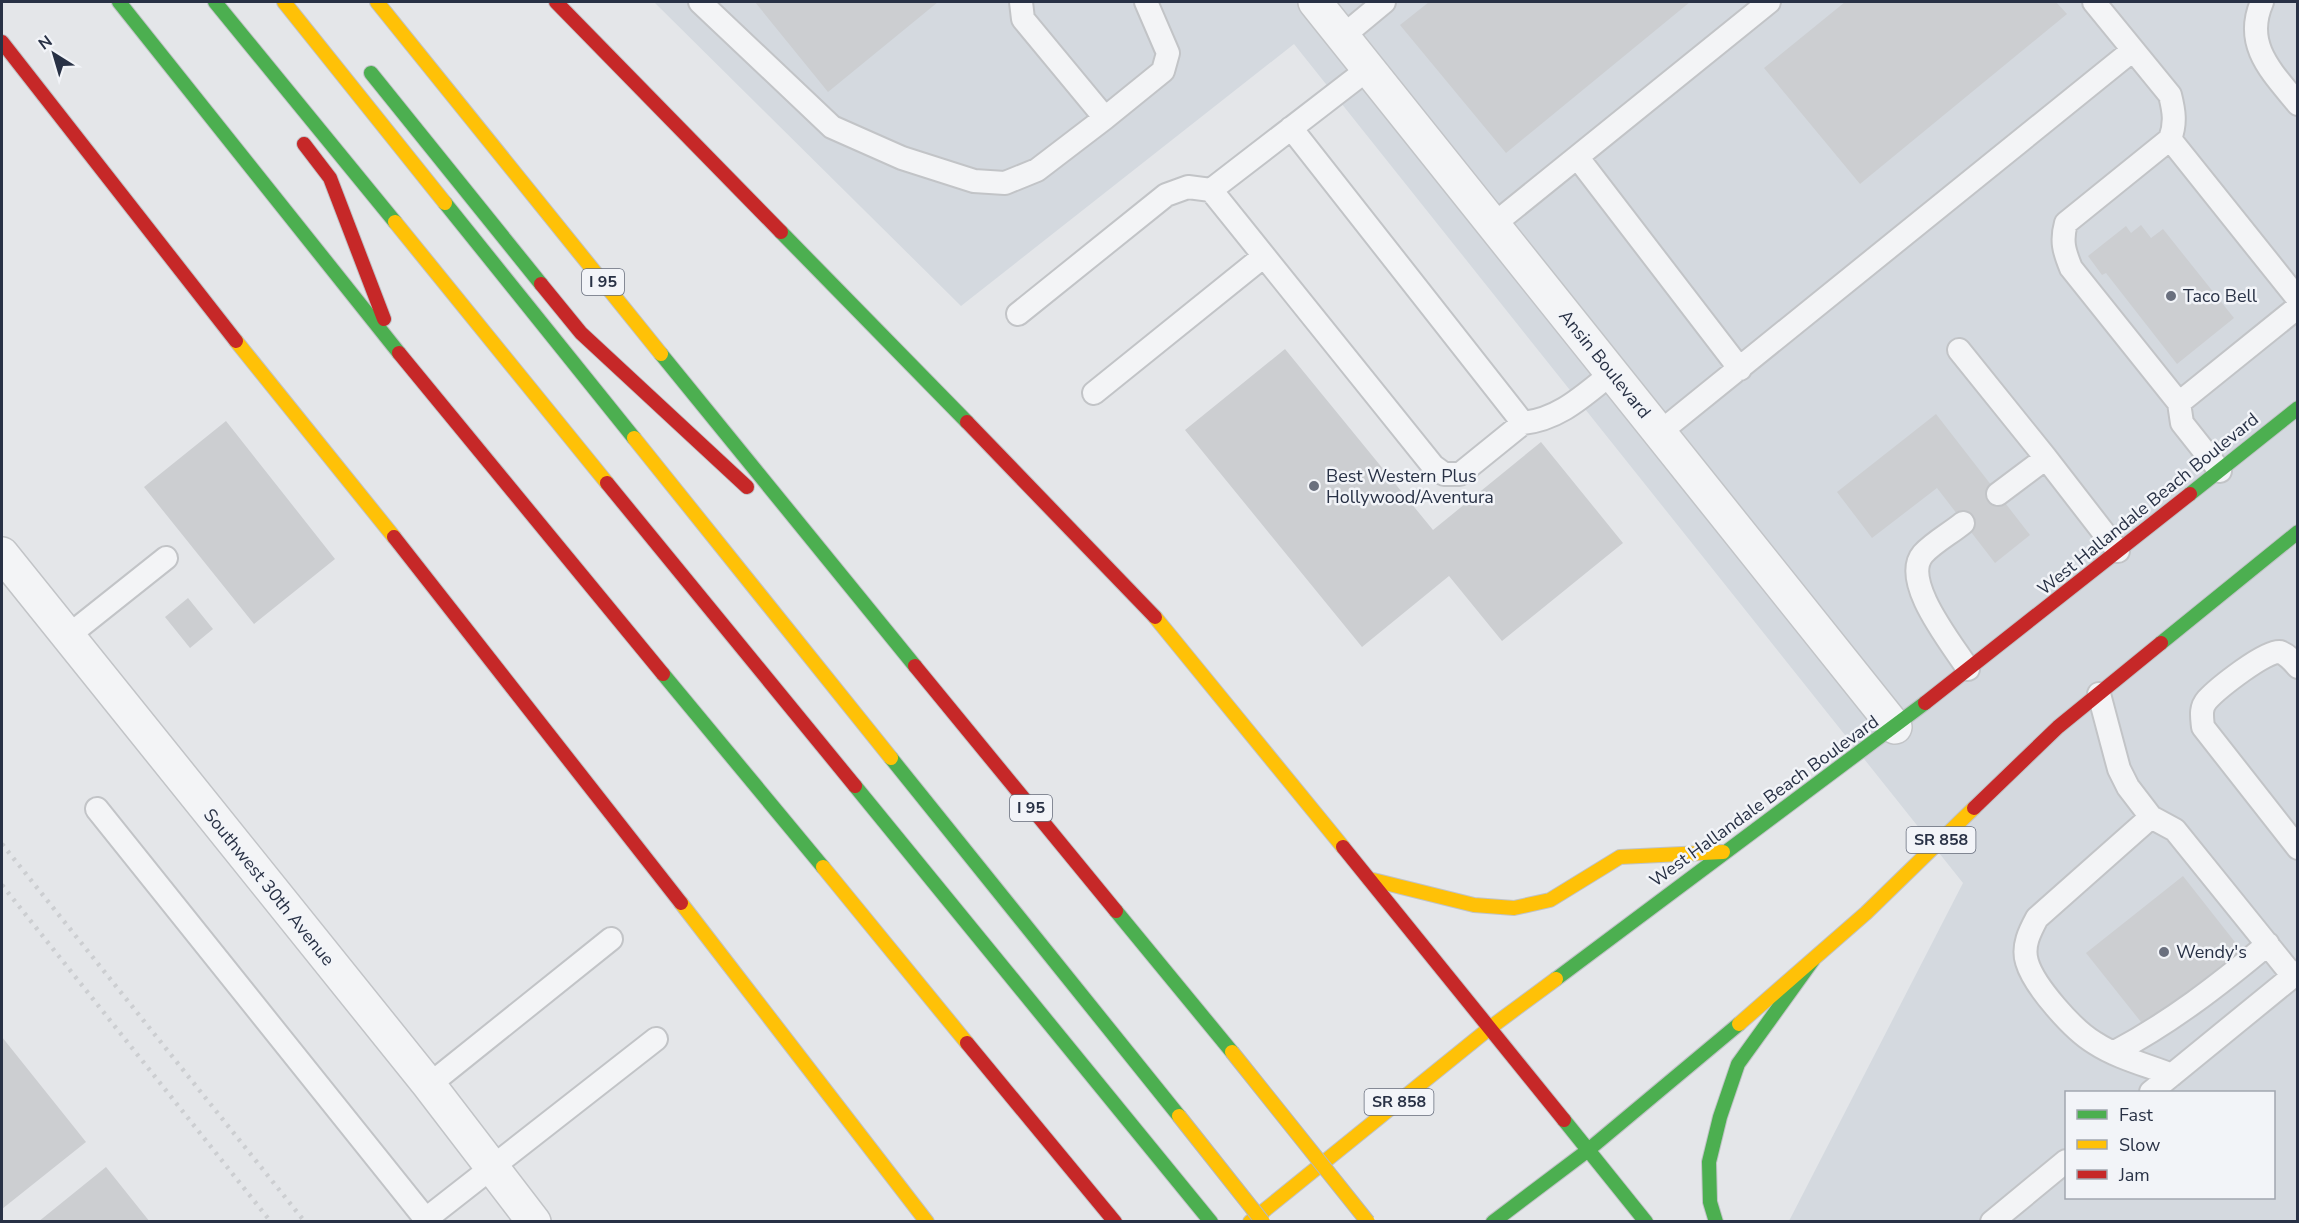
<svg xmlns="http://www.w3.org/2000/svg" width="2299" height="1223" font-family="'Nunito Sans',sans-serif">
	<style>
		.built { fill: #d4d9df; fill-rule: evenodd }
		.building { fill: #ccced1 }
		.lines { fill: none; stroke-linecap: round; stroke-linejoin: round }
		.lane-casing { stroke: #c2c4c7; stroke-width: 26 }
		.street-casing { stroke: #c2c4c7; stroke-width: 36 }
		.fast-casing { stroke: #c0c3c7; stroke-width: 16 }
		.slow-casing { stroke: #c0c3c7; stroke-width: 16 }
		.jam-casing { stroke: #c0c3c7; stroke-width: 16 }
		.lane { stroke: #f3f4f6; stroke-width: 22 }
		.street { stroke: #f3f4f6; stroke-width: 33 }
		.fast { stroke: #4caf50; stroke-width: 14 }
		.slow { stroke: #ffc107; stroke-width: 14 }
		.jam { stroke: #c62828; stroke-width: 14 }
		.rail { stroke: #ccced1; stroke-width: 4.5; stroke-dasharray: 3 6; stroke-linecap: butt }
		.slow-bridge-casing { stroke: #b6b9be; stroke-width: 16; stroke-linecap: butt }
		.slow-bridge { stroke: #ffc107; stroke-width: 14 }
		.poi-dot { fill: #6a707e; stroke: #f2f4f8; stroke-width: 2 }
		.labels { text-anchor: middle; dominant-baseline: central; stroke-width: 5; stroke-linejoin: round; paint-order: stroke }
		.shield { fill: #f2f4f8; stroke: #656c7b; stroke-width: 1.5 }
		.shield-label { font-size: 16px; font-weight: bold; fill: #283145 }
		.poi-label { font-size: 18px; fill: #283145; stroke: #f2f4f8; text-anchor: start }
		.street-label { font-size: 18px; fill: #283145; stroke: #f2f4f8 }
	</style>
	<rect width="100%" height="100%" fill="#e4e6e9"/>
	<path class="built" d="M654 2H2297V1221H1789L1963 883 1294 44 961 306ZM2066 1092H2274V1198H2066Z"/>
	<path class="building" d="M755 2H938L828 92Z
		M1429 2H1690L1506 153 1400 25Z
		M1845 2H2056L2067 14 1860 184 1764 68Z
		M2141 225 2151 238 2163 229 2234 318 2177 364 2106 273 2102 275 2088 256 2126 226 2131 233Z
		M1285 349 1433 530 1541 442 1623 543 1502 641 1449 576 1362 647 1185 430Z
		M1936 414 2030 535 1995 563 1937 488 1872 538 1837 492Z
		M226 421 335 559 254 624 144 487Z
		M188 598 213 629 190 648 165 617Z
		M2183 876 2242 951 2145 1027 2086 953Z
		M2 1037 86 1142 2 1209Z
		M106 1167 150 1222H38Z"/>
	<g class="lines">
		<defs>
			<path id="lane" d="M700 2 832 127 902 158 974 181 1005 183 1037 170 1105 118
				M1021 2 1023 19 1105 118 1163 71 1168 53 1146 2
				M2094 2 2170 95C2174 111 2176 123 2170 139L2298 299
				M2262 2C2243 45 2272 72 2298 104
				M1343 36 1384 2
				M1291 128 1523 423 1460 474H1444L1433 466 1211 190 1368 69
				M2170 139 2066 223C2061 241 2064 251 2071 268L2179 403 2298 307
				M1578 158 1740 369
				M1493 225 1769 2
				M1018 314 1166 195 1188 187 1211 190
				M1959 350 2046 458
				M1094 393 1264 256
				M2179 403 2182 423 2220 471
				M1523 423C1560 419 1584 395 1612 373
				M1659 433 2133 50
				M1998 494 2046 458 2118 551
				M1963 523C1951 533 1934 542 1923 554 1900 581 1953 645 1968 669
				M68 636 166 558
				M2298 667C2293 661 2288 655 2280 652 2267 649 2217 689 2207 700 2200 708 2202 717 2203 727L2298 848
				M2099 694 2119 769 2128 787 2151 817
				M97 809 428 1222
				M2113 1053C2170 1023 2219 985 2268 944
				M2172 1075C2147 1065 2118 1058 2095 1043 2073 1030 2034 986 2027 962 2022 946 2030 931 2037 918L2151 817 2175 830 2293 976
				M429 1085 611 939
				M2151 1092 2298 972
				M426 1219 656 1039
				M1992 1222 2066 1161"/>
			<path id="street" d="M1315 2 1895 727
				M2 554 429 1085 534 1222"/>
			<path id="fast" d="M119 2 399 353
				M215 2 395 222
				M371 73 541 284
				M445 203 634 438
				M781 232 967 422
				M661 354 915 666
				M2190 494 2298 408
				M2161 643 2298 532
				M663 674 823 867
				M891 758 1179 1116
				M855 786 1211 1222
				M1116 911 1232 1052
				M1556 979 1925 703
				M1564 1120 1646 1222
				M1493 1222 1587 1151 1739 1024
				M1716 1222 1710 1202 1709 1162 1720 1117 1738 1064 1813 960"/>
			<path id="slow" d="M284 2 445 203
				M377 2 661 354
				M395 222 607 483
				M236 341 394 537
				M634 438 891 758
				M1155 617 1343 847
				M823 867 967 1043
				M1369 879 1474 905 1514 908 1550 900 1620 857 1723 852
				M681 903 927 1222
				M1739 1024 1866 913 1974 808
				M1250 1222 1491 1027 1556 979"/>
			<path id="jam" d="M556 2 781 232
				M2 42 236 341
				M304 144 330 178 384 319
				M541 284 581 333 747 487
				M399 353 663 674
				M967 422 1155 617
				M607 483 855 786
				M394 537 681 903
				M915 666 1116 911
				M1925 703 2190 494
				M1974 808 2058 727 2161 643
				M1343 847 1564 1120
				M967 1043 1115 1222"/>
		</defs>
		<use href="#lane" class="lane-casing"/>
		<use href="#street" class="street-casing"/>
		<use href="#fast" class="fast-casing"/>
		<use href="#slow" class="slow-casing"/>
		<use href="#jam" class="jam-casing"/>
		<use href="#lane" class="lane"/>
		<use href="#street" class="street"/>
		<use href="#fast" class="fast"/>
		<use href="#slow" class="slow"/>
		<use href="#jam" class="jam"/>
		<path class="rail" d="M2 844 305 1222
			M2 885 271 1222"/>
		<defs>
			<path id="slow-bridge" d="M1232 1052 1368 1222
				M1179 1116 1263 1222"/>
		</defs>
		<use href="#slow-bridge" class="slow-bridge-casing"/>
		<use href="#slow-bridge" class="slow-bridge"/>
	</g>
	<g class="poi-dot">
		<circle cx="2171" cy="296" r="6"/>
		<circle cx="1314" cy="486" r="6"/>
		<circle cx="2164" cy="952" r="6"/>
	</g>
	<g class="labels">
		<g class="shield">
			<rect x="582" y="269" width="42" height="26" rx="4.5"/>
			<rect x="1010" y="795" width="42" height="26" rx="4.5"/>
			<rect x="1906.5" y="827" width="69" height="26" rx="4.5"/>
			<rect x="1364.5" y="1089" width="69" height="26" rx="4.5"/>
		</g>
		<g class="shield-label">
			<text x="603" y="282">I 95</text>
			<text x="1031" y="808">I 95</text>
			<text x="1941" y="840">SR 858</text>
			<text x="1399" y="1102">SR 858</text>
		</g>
		<g class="poi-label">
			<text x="2183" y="296">Taco Bell</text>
			<text x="1326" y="476">Best Western Plus<tspan x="1326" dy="21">Hollywood/Aventura</tspan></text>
			<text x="2176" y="952">Wendy's</text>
		</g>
		<g class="street-label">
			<text transform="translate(1605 364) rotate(51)">Ansin Boulevard</text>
			<text transform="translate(2148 504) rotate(-39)">West Hallandale Beach Boulevard</text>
			<text transform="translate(1764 801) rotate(-36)">West Hallandale Beach Boulevard</text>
			<text transform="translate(269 887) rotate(51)">Southwest 30th Avenue</text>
		</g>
	</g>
	<rect width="2299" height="1223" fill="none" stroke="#283145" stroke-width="6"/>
	<rect x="2065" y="1091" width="210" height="108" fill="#f2f4f8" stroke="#a1a6b0" stroke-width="1.5"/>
	<rect x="2077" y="1110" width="30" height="9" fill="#4caf50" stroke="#a1a6b0" stroke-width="1.5"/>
	<text x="2119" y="1121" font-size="18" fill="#283145">Fast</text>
	<rect x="2077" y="1140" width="30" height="9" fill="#ffc107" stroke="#a1a6b0" stroke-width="1.5"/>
	<text x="2119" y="1151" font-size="18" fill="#283145">Slow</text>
	<rect x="2077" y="1170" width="30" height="9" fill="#c62828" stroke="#a1a6b0" stroke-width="1.5"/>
	<text x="2119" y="1181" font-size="18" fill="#283145">Jam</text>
	<g transform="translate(54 54) rotate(323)" stroke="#f2f4f8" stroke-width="4.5" paint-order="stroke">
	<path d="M0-4.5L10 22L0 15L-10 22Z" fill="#283145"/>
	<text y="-9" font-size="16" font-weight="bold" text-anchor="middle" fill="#283145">N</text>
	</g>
</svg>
